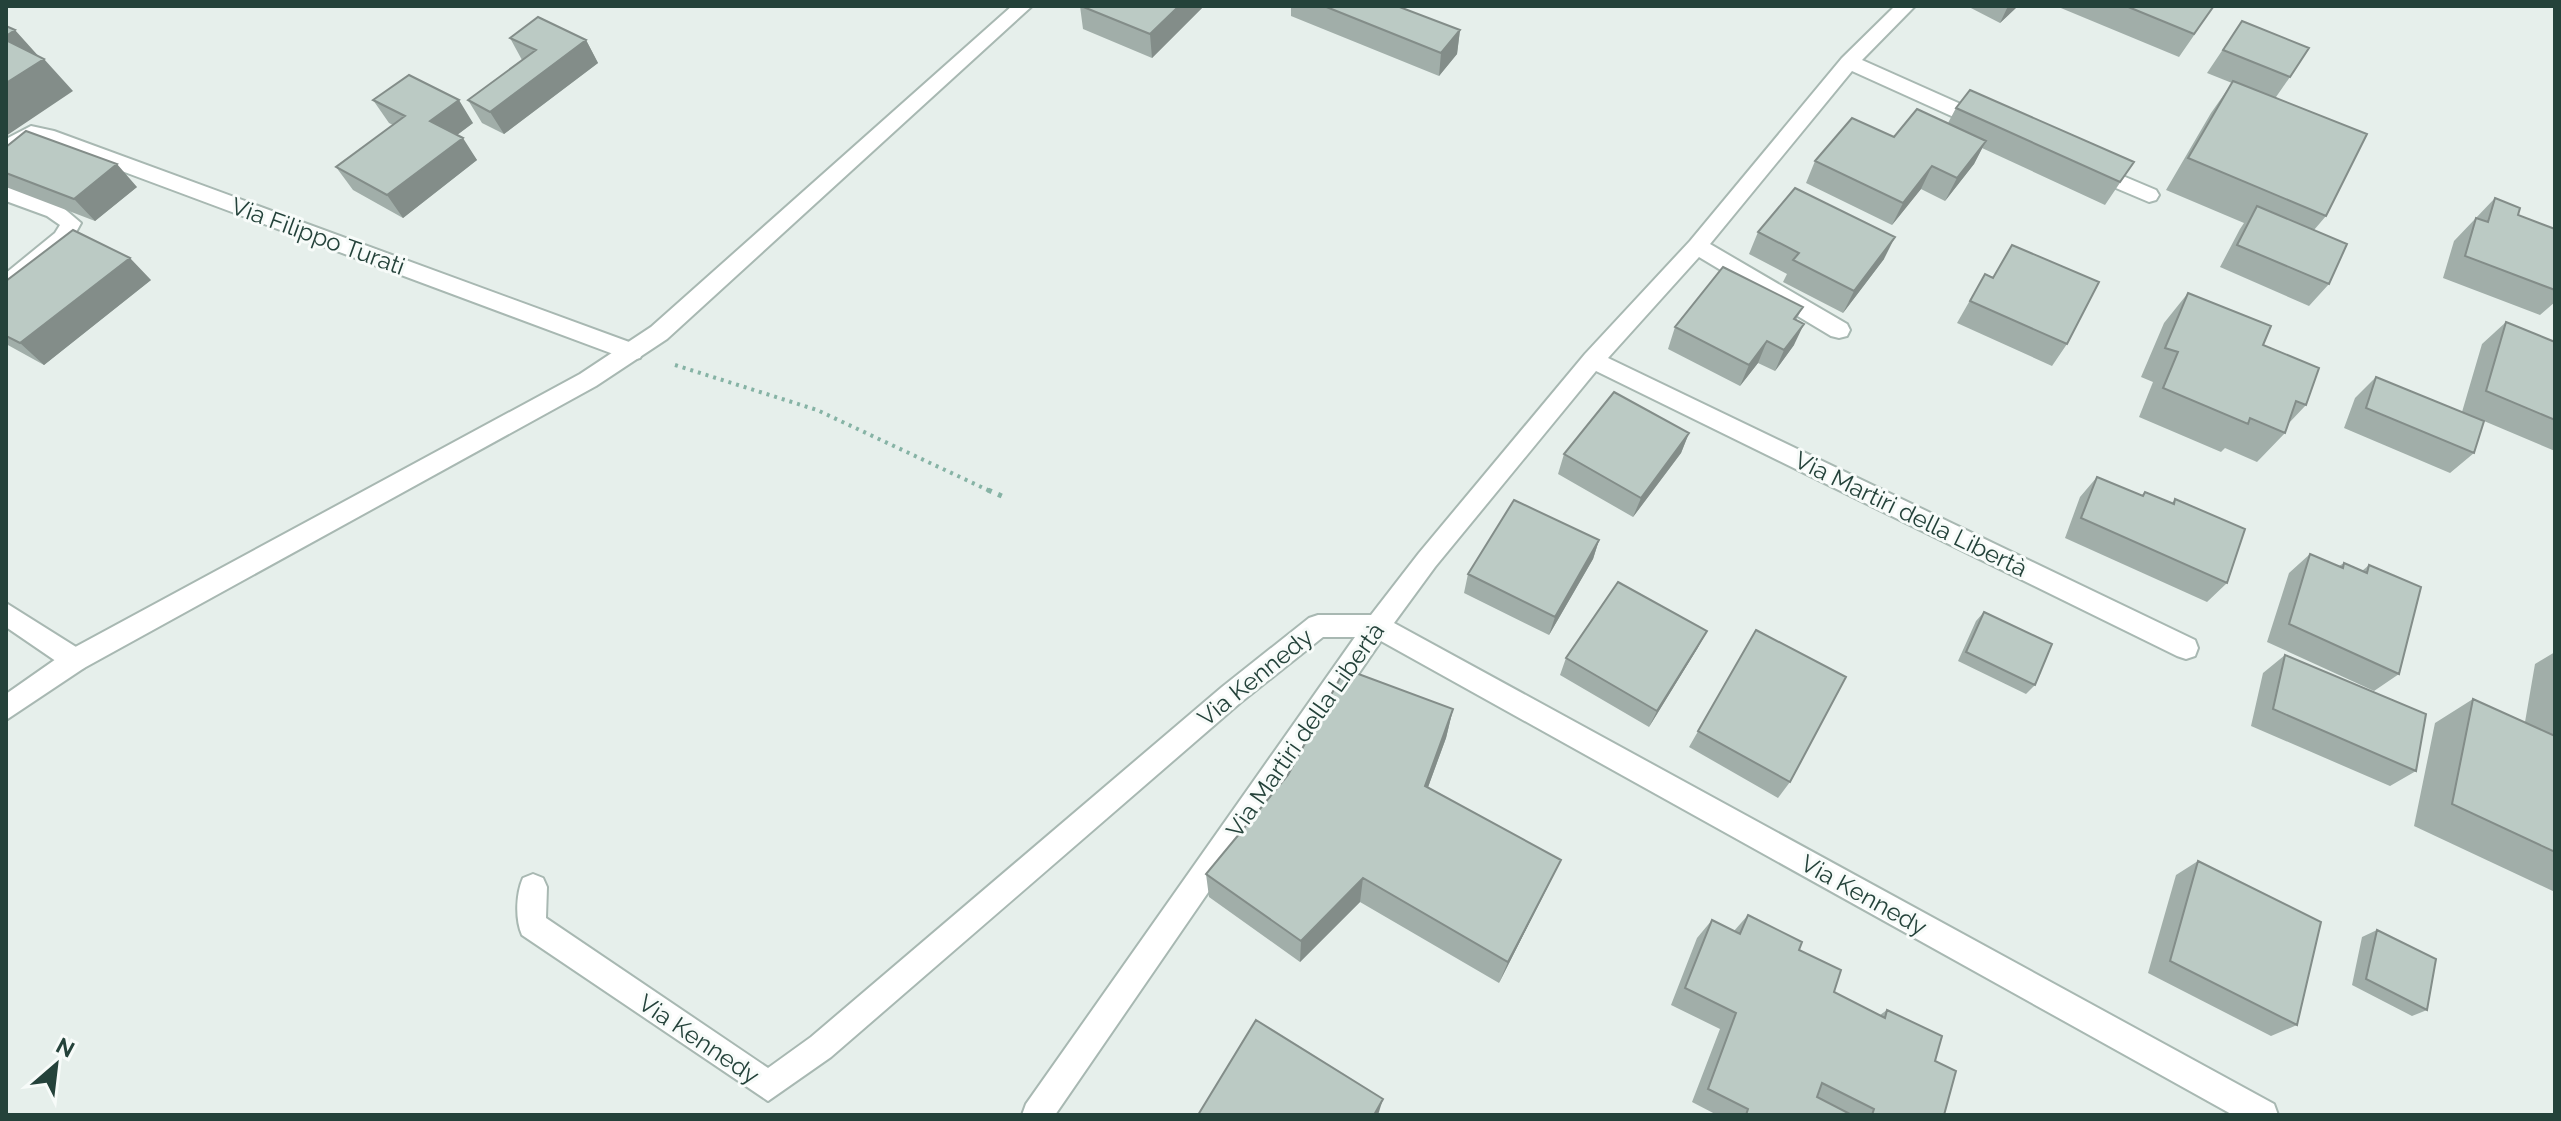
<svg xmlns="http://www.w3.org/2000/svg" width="2561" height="1121" font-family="Raleway,sans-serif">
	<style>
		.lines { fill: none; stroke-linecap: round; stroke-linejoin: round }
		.service-casing { stroke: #a8b8b2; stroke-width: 4 }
		.minor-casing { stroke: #a8b8b2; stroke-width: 4 }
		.path-far1 { stroke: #86b3a5; stroke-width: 4; stroke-dasharray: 3 5; stroke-linecap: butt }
		.path { stroke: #86b3a5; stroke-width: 5; stroke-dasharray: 4 7; stroke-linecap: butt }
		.service { fill: #fff; fill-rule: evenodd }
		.minor { fill: #fff; fill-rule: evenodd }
		.wall { fill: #a1aea9 }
		.shaded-wall { fill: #838d89 }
		.building { fill: #bbcac4; stroke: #838d89; stroke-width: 2 }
		.labels { text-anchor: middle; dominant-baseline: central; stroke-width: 6; stroke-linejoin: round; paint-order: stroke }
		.street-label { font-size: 24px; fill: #24423a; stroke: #f7fbf9 }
	</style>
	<rect width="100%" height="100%" fill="#e6efeb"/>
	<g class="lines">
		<defs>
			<path id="service" d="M31 126 54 131 640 346 643 352 640 358 632 360 624 358 44 142 34 140 6 155V139Z
				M6 186 61 206 81 223 70 243 13 291 6 293V273L55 233 60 225 47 216 6 201Z
				M6 603 84 652 88 660 84 668 75 671 66 668 6 627Z"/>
			<path id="minor" d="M1012 6H1032L667 339 596 386 84 668 6 720V694L66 652 580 374 651 327Z
				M1895 6H1915L1862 60 1992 118 1995 123 1992 128H1978L1852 71 1710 244 1847 324 1850 330 1847 336 1839 338 1831 336 1699 257 1608 358 2195 640 2198 648 2195 656 2186 659 2177 656 1596 371 1435 567 1394 623 2274 1104 2278 1115H2233L1381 641 1055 1115H1022L1026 1104 1355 637H1323L1240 703 831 1057 768 1101 522 935C515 919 516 894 523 878L533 874 543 878 547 887 546 918 768 1068 811 1037 1222 687 1309 618 1318 615H1371L1419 553 1585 354 1690 241 1842 58Z
				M2092 163 2156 190 2159 195 2156 200 2149 202 2085 175 2082 170Z"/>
		</defs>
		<use href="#service" class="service-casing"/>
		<use href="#minor" class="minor-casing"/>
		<path class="path-far1" d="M675 365 817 410 992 492"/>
		<path class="path" d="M988 490 1004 497"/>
		<use href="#service" class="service"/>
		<use href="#minor" class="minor"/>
	</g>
	<path class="wall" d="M1080 6H1204L1152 58 1083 29Z
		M1291 6H1397L1460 30 1457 54 1439 76 1291 16Z
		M1967 6H2018L2000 23Z
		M2056 6H2209L2197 31 2179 57Z
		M2242 21 2290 77 2276 97 2326 216 2314 230 2329 284 2309 306 2220 267 2240 229 2244 223 2166 190 2211 113 2232 83 2207 73Z
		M510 38 586 40 598 63 504 134 482 123 468 100 522 60Z
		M373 100 473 123 457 135 477 160 403 218 353 190 336 167 393 125 389 123Z
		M1956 108 2134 162 2105 205 1982 148 1974 164 1945 201 1921 189 1892 225 1806 183 1815 161 1894 137 1948 123Z
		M6 147 137 187 95 221 6 187Z
		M2495 198 2518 215 2555 229V302L2540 315 2443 278 2454 241Z
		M1758 232 1884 259 1843 313 1783 282 1787 274 1749 254Z
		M2012 245 2067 344 2052 366 1957 323 1985 274 1993 277Z
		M151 280 44 365 6 344V281Z
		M2188 293 2263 345 2306 405 2289 423 2285 433 2257 462 2225 448 2221 452 2139 417 2153 382 2141 377 2164 323Z
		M1803 307 1796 320 1794 345 1775 371 1758 363 1740 386 1668 349 1675 327Z
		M2506 322 2555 342V451L2484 421 2474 453 2450 473 2344 428 2355 398 2376 377 2462 412 2482 344Z
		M1689 433 1681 453 1633 517 1558 474 1564 454Z
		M2097 477 2142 496 2145 492 2172 503 2175 499 2227 583 2207 602 2065 538 2080 497Z
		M1599 540 1593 559 1549 635 1464 593 1468 574Z
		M2310 554 2339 566 2344 563 2362 571 2369 565 2399 674 2374 691 2267 642 2289 573Z
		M1984 612 2035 685 2026 694 1958 661 1976 621Z
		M1756 630 1790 782 1778 798 1689 747Z
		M1707 631 1697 649 1649 727 1560 675 1566 658Z
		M2555 652V892L2414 826 2435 723 2473 699 2525 722 2535 664Z
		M2285 655 2416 771 2390 786 2251 726 2263 673Z
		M1453 709 1446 738 1428 787 1549 884 1499 983 1360 902 1300 962 1209 897 1206 874Z
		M2198 861 2297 1025 2271 1036 2148 973 2176 875Z
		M1748 915 1799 950 1834 992 1880 1015 1887 1010 1935 1061 1944 1115H1717L1692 1102 1720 1029 1671 1005 1697 938 1712 920 1734 931Z
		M2377 930 2427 1010 2412 1016 2352 985 2362 937Z"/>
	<path class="shaded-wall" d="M1179 6H1204L1152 58 1150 34Z
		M2008 6H2018L2000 23Z
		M15 30 42 60 44 59 73 91 6 136V36Z
		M1460 30 1457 54 1439 76 1441 53Z
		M586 40 598 63 504 134 490 112Z
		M459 100 473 123 445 144 430 121Z
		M463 138 477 160 403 218 387 195Z
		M1986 141 1974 164 1945 201 1957 178Z
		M117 164 137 187 95 221 74 199Z
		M1932 166 1921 189 1892 225 1903 203Z
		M1895 237 1884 259 1843 313 1854 291Z
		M130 258 151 280 44 365 20 343Z
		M1804 324 1794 345 1775 371 1784 350Z
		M1767 341 1758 363 1740 386 1749 365Z
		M1689 433 1681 453 1633 517 1641 498Z
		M1599 540 1593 559 1549 635 1555 617Z
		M1707 631 1697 649 1649 727 1657 711Z
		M1453 709 1446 738 1419 812 1425 786Z
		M1561 860 1549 884 1499 983 1508 962Z
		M1363 878 1360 902 1300 962 1301 941Z
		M1383 1099 1378 1115H1374Z"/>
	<path class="building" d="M1081 6H1179L1150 34Z
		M1324 6H1397L1460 30 1441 53Z
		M2126 6H2209L2213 7 2194 34Z
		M538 17 586 40 490 112 468 100 536 50 510 38Z
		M2242 21 2309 48 2290 77 2223 50Z
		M6 26 15 30 6 36Z
		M6 40 44 59 6 83Z
		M409 75 459 100 430 121 463 138 387 195 336 167 405 116 373 100Z
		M2233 81 2367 134 2326 216 2188 158Z
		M1970 90 2134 162 2120 182 1956 108Z
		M1917 109 1986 141 1957 178 1932 166 1903 203 1815 161 1852 118 1894 137Z
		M26 131 117 164 74 199 6 173V147Z
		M1795 188 1895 237 1854 291 1793 260 1799 253 1758 232Z
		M2495 198 2520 208 2518 215 2555 229V290L2465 256 2476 218 2488 222Z
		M2257 206 2347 244 2329 284 2237 245Z
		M73 230 130 258 20 343 6 336V281Z
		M2012 245 2099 282 2067 344 1970 301 1985 274 1993 278Z
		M1723 267 1803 307 1794 319 1804 324 1784 350 1767 341 1749 365 1675 327Z
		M2188 293 2271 326 2263 345 2319 368 2306 405 2296 401 2285 433 2250 418 2248 424 2163 388 2178 352 2165 348Z
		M2506 322 2555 342V420L2486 391Z
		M2376 377 2484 421 2474 453 2366 408Z
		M1614 392 1689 433 1641 498 1564 454Z
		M2097 477 2143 496 2145 492 2174 504 2175 499 2245 529 2227 583 2081 518Z
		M1514 500 1599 540 1555 617 1468 574Z
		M2310 554 2343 568 2344 563 2367 573 2369 565 2421 587 2399 674 2289 624Z
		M1618 582 1707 631 1657 711 1566 658Z
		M1984 612 2052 644 2035 685 1966 652Z
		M1756 630 1846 677 1790 782 1698 731Z
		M2285 655 2426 714 2416 771 2273 709Z
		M1345 669 1453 709 1425 786 1561 860 1508 962 1363 878 1301 941 1206 874 1288 775Z
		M2473 699 2555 736V852L2452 804Z
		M2198 861 2321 922 2297 1025 2170 961Z
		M1748 915 1802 942 1799 950 1841 970 1834 992 1885 1018 1887 1010 1942 1036 1935 1061 1956 1071 1944 1115H1872L1874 1109 1822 1083 1817 1097 1850 1114 1849 1115H1746L1748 1109 1708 1089 1736 1013 1685 988 1712 920 1740 934Z
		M2377 930 2436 959 2427 1010 2366 979Z
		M1256 1020 1383 1099 1374 1115H1198Z"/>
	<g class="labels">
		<g class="street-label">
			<text transform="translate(318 236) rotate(20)">Via Filippo Turati</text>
			<text transform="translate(1911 514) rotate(26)">Via Martiri della Libertà</text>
			<text transform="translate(1255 677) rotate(-39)">Via Kennedy</text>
			<text transform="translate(1305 730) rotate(-55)">Via Martiri della Libertà</text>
			<text transform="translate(1864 895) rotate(29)">Via Kennedy</text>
			<text transform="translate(699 1039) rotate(34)">Via Kennedy</text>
		</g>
	</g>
	<rect width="2561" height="1121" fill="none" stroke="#24423a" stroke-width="16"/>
	<g transform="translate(56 1065) rotate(28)" stroke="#f7fbf9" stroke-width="6" paint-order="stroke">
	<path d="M0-6L14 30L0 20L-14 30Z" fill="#24423a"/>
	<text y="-12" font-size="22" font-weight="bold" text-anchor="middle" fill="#24423a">N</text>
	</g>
</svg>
